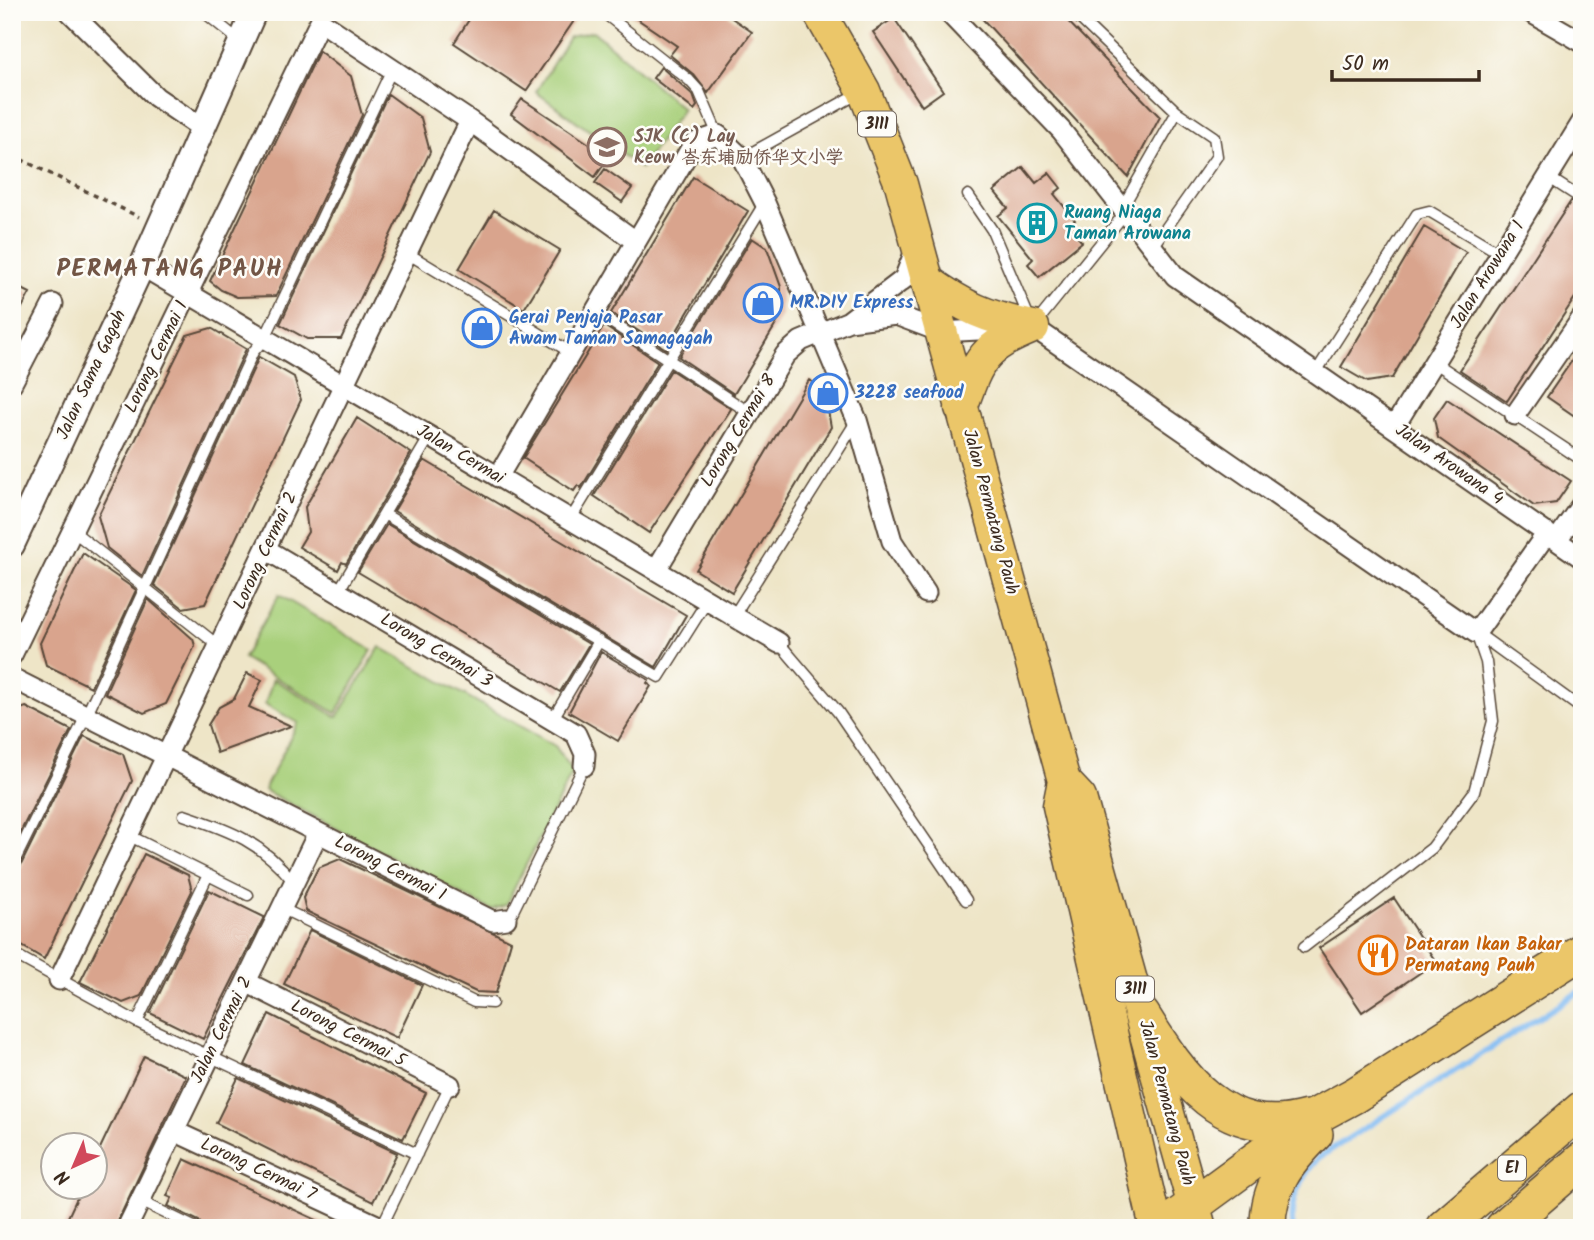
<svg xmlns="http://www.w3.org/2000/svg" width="1594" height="1240" font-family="Kalam,'LXGW WenKai TC',sans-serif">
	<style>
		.green { fill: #a9d07b; stroke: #727d4c; stroke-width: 2 }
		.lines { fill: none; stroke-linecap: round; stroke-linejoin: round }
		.stream { stroke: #82bcf3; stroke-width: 6 }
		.building { fill: #d9a48d }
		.service-casing { stroke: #564637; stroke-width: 13 }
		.minor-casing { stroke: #564637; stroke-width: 23 }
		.tertiary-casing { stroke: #564637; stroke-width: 28 }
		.primary-casing { stroke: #564637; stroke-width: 35 }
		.motorway-casing { stroke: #564637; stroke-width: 38 }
		.path { stroke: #564637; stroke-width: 3.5; stroke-dasharray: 5 5; stroke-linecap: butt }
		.service { stroke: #fff; stroke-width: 10 }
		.minor { stroke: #fff; stroke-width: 19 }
		.tertiary { stroke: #fff; stroke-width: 24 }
		.primary { stroke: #ebc669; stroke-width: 32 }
		.motorway { stroke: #ebc669; stroke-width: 35 }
		.labels { text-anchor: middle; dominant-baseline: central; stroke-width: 5; stroke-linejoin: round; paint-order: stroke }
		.shield { fill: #fdfcf7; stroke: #75695f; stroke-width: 2 }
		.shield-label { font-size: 16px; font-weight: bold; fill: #3b2a1e }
		.education-label { font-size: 18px; font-weight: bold; fill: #785e54; stroke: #fdfcf7; text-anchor: start }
		.culture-label { font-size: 18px; font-weight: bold; fill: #0d838f; stroke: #fdfcf7; text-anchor: start }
		.street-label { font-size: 18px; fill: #3b2a1e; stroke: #fdfcf7 }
		.shop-label { font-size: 18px; font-weight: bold; fill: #366cbe; stroke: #fdfcf7; text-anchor: start }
		.food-label { font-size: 18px; font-weight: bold; fill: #c56008; stroke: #fdfcf7; text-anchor: start }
		.district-label { font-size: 24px; font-weight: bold; letter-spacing: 2px; fill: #725545; stroke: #fdfcf7 }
	</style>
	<rect width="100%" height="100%" fill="#fdfcf7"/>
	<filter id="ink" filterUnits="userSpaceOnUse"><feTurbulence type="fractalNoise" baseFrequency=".0143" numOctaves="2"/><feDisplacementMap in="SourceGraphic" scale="14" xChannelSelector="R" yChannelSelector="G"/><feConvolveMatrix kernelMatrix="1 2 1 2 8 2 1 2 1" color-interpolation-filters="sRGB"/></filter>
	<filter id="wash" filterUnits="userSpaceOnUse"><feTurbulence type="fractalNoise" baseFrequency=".00686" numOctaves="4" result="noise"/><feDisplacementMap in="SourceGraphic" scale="28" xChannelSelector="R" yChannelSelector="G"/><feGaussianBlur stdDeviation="1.57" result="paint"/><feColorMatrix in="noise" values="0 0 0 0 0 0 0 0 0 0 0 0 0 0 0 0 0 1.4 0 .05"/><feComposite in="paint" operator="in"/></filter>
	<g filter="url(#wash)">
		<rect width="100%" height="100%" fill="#eee5c7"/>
		<path class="green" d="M593 31 683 109 641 168 536 92 569 37Z
			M279 595 372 650 336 713 243 658Z
			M380 647 555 746 573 771 506 905 491 910 264 790 298 723 265 704 273 679 337 717Z"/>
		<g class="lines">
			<path class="stream" d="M1293 1228C1287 1203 1302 1176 1318 1158L1582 990"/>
		</g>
		<g id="blocks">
			<path class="building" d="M474 12H580L526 91 454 43Z
				M627 12H723L752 32 708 93 694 75 670 55 677 46Z
				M976 12H1059L1160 117 1128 177Z
				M894 18 943 91 922 106 873 32Z
				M319 51 351 76 362 115 276 296 237 297 221 290 210 281Z
				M661 67 693 95 697 106 694 110 653 78Z
				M388 94 421 118 430 152 341 339H307L280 324Z
				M522 99 609 157 595 177 511 114Z
				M1023 167 1036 183 1049 173 1061 188 1054 194 1075 220 1068 226 1082 242 1039 277 1028 264 1033 259 998 216 1008 208 994 191Z
				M605 169 632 188 622 202 595 183Z
				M693 177 748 211 666 349 611 313Z
				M1571 201 1582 206V287L1507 401 1460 370Z
				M494 210 560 250 524 309 459 269Z
				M1424 227 1466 252 1392 378 1367 382 1341 367Z
				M752 238 767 248 781 287V316L734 394 679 357Z
				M12 284 30 293 12 326Z
				M604 326 658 362 581 488 578 485 574 491 523 458Z
				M211 328 246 349 142 576 107 548 98 516 187 335Z
				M1582 346V421L1547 397Z
				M259 357 294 377 301 400 205 604 183 608 154 585Z
				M671 370 731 409 649 533 594 496Z
				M809 380 824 389 831 427 732 592 696 570Z
				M1447 399 1571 481 1556 503 1534 506 1438 438 1434 418Z
				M357 418 411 453 346 564 342 562 338 570 299 547 308 532 305 507Z
				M424 460 686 615 656 667 394 511Z
				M387 524 589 644 560 692 358 572Z
				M83 553 136 590 91 687 46 665 40 643Z
				M148 599 193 639 195 646 166 704 144 713 105 693Z
				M601 652 649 680 647 683 651 686 618 741 569 712Z
				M247 673 262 680 249 707 291 726 217 753 208 725 219 707 234 699Z
				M26 707 71 730 12 849V712Z
				M84 736 123 754 132 781 44 959 12 940V873L19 869Z
				M144 854 188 875 192 891 141 996 123 1003 80 982Z
				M340 859 511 941 496 993 476 992 306 911 303 898 318 868Z
				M209 890 264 917 203 1039 150 1013Z
				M1394 898 1436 962 1362 1012 1319 948Z
				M310 930 422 985 397 1038 284 984Z
				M269 1014 426 1093 403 1139 245 1065Z
				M144 1056 186 1076 115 1227 63 1228 82 1187H94V1161Z
				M238 1078 397 1153 373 1202 216 1123Z
				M184 1159 334 1228H203L199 1221 168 1206 172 1198 167 1196Z"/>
		</g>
	</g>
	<g filter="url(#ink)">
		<use href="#blocks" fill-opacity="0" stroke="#564637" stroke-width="2"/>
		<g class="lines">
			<defs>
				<path id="service" d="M204 12 241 42
					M603 12 689 80 699 91 718 135
					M1073 12 1177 112 1214 137 1217 156 1152 248
					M742 158 861 92
					M1548 177 1582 199
					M968 195 992 230 1033 327 1125 213
					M1122 208 1177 112
					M407 253 570 352
					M594 311 750 413
					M1434 362 1582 460
					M1316 372 1417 214 1429 211 1501 254
					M384 514 659 677 707 601
					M570 520 764 204
					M73 531 220 647
					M338 592 430 436
					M733 617 856 422
					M1477 633 1582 709
					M779 643 838 712 966 900
					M552 720 599 641
					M184 815C232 831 261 842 294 882
					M130 836 248 895
					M12 866 86 716 253 352 265 338 392 69
					M281 908 474 1002 492 1003
					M506 919 511 915 584 766
					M1304 947 1432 848 1474 792 1493 721 1486 662 1476 633
					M12 953 137 1022 417 1154
					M137 1022 208 875
					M140 1201 196 1228
					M381 1228 450 1085"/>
				<path id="minor" d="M70 12 156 97 203 129
					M948 12 1061 130 1175 276 1582 558
					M1530 12 1582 42
					M142 266 779 643
					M850 320 904 279 917 246
					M12 383 53 304
					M1515 415 1582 318
					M1394 427 1582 122
					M498 477 694 143 718 135 742 158 765 203 857 420 892 541 926 593
					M1557 540 1582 504
					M267 550 576 734 585 754 584 766
					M656 570 785 355 801 341 849 321 896 315 941 332 1033 327 1476 633 1547 533
					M12 655 320 21 470 121 634 240
					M12 678 493 921 506 919
					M59 980 470 121
					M246 982 450 1085
					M174 1131 381 1227
					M127 1228 318 833"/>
				<path id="tertiary" d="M12 545 142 266 254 12"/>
				<path id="primary" d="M819 12 864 91 901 184 1064 781 1059 806 1156 1228
					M926 280C965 308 986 317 1033 327
					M961 408C979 358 982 348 1033 327
					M1064 781 1080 798 1200 1228"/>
				<path id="motorway" d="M1142 1015C1181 1078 1224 1141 1307 1118
					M1162 1228 1314 1117 1355 1095 1582 951
					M1268 1228C1267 1187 1288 1161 1315 1134
					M1443 1228 1582 1109
					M1503 1228 1582 1160"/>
			</defs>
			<use href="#service" class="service-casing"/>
			<use href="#minor" class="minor-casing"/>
			<use href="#tertiary" class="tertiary-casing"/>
			<use href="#primary" class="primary-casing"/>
			<use href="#motorway" class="motorway-casing"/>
			<path class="path" d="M12 155 139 217"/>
			<use href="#service" class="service"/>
			<use href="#minor" class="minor"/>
			<use href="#tertiary" class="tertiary"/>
			<use href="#primary" class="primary"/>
			<use href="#motorway" class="motorway"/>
		</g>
	</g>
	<defs>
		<symbol id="school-ring" viewBox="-11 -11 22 22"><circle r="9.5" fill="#fdfcf7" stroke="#8d6e63" stroke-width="1.5"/><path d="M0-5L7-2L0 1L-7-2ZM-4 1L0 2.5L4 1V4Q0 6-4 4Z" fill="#8d6e63"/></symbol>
		<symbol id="building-ring" viewBox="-11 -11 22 22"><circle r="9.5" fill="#fdfcf7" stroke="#0f9aa8" stroke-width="1.5"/><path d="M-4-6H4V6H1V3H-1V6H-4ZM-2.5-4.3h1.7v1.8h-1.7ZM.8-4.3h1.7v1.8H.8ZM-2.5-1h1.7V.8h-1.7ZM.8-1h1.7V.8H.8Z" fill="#0f9aa8"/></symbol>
		<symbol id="shop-ring" viewBox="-11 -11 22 22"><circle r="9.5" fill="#fdfcf7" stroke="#3f7fe0" stroke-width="1.5"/><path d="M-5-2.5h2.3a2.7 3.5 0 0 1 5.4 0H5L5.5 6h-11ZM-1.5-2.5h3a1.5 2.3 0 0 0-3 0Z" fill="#3f7fe0"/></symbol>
		<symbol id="restaurant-ring" viewBox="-11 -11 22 22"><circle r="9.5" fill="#fdfcf7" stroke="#e8710a" stroke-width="1.5"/><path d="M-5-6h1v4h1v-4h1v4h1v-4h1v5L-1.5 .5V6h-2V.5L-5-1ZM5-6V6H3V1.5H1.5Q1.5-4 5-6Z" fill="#e8710a"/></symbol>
	</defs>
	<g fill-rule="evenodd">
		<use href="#school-ring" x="585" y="125" width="44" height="44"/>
		<use href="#building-ring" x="1015" y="201" width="44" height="44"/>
		<use href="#shop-ring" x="741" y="281" width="44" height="44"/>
		<use href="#shop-ring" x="460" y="306" width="44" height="44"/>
		<use href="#shop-ring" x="806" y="371" width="44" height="44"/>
		<use href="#restaurant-ring" x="1356" y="933" width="44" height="44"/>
	</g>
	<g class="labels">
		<g class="shield">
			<rect x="858" y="111.5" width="38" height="25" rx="5"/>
			<rect x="1116" y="976.5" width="38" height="25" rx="5"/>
			<rect x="1498" y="1155.5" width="28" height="25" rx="5"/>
		</g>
		<g class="shield-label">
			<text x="877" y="124">3111</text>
			<text x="1135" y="989">3111</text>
			<text x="1512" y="1168">E1</text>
		</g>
		<g class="education-label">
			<text x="634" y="137">SJK (C) Lay<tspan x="634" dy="21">Keow 峇东埔励侨华文小学</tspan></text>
		</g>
		<g class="culture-label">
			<text x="1064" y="213">Ruang Niaga<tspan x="1064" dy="21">Taman Arowana</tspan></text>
		</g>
		<g class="street-label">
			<text transform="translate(1488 275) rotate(-58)">Jalan Arowana 1</text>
			<text transform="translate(157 357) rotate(-64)">Lorong Cermai 1</text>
			<text transform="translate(92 375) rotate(-65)">Jalan Sama Gagah</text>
			<text transform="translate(739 431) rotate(-59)">Lorong Cermai 8</text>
			<text transform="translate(460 455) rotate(31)">Jalan Cermai</text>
			<text transform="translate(1449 465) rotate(35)">Jalan Arowana 4</text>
			<text transform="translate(990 512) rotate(75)">Jalan Permatang Pauh</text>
			<text transform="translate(266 551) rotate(-65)">Lorong Cermai 2</text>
			<text transform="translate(436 651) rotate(31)">Lorong Cermai 3</text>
			<text transform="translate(390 869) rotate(27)">Lorong Cermai 1</text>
			<text transform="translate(222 1030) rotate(-64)">Jalan Cermai 2</text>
			<text transform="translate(348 1034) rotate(27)">Lorong Cermai 5</text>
			<text transform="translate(1166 1103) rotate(75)">Jalan Permatang Pauh</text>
			<text transform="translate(258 1170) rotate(25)">Lorong Cermai 7</text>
		</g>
		<g class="shop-label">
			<text x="790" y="303">MR.DIY Express</text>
			<text x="509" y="318">Gerai Penjaja Pasar<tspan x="509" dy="21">Awam Taman Samagagah</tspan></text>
			<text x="855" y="393">3228 seafood</text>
		</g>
		<g class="food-label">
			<text x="1405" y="945">Dataran Ikan Bakar<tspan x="1405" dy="21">Permatang Pauh</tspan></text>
		</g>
		<g class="district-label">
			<text x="170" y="269">PERMATANG PAUH</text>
		</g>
	</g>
	<rect width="1594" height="1240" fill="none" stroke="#fdfcf7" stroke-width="42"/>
	<g transform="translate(74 1166) rotate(224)"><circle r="33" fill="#fdfcf7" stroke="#afa8a0" stroke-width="2"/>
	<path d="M0-5L12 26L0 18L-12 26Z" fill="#d1495b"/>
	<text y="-10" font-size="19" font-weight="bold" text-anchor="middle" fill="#3b2a1e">N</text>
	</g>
	<path d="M1332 70v10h147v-10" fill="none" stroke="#3b2a1e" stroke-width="3.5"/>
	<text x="1342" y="70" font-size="21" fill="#3b2a1e" stroke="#fdfcf7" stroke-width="5" paint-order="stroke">50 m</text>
</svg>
